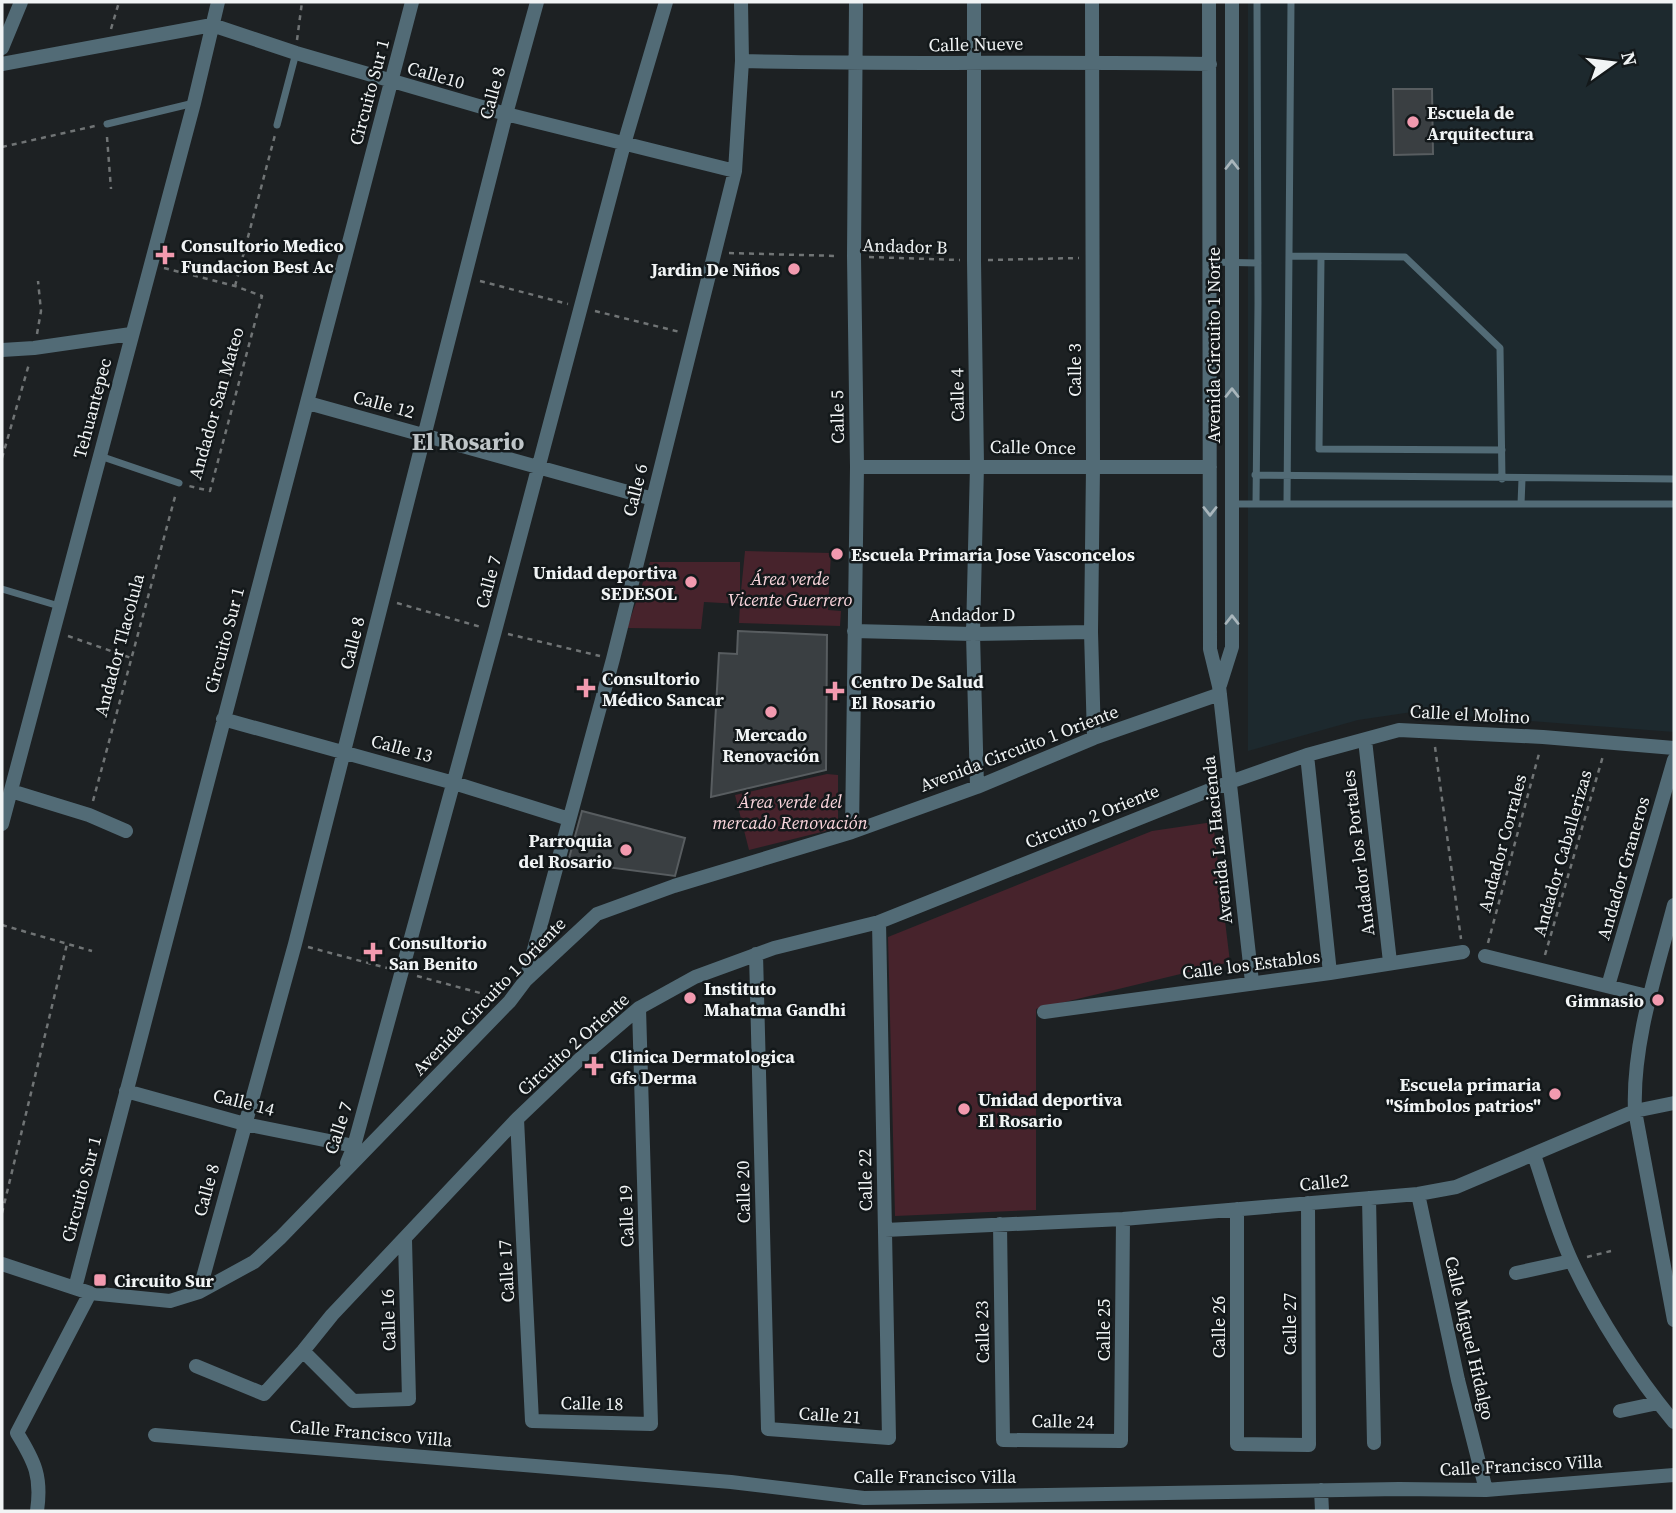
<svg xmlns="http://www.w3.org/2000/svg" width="1676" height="1513" font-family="'Source Serif 4',serif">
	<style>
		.built { fill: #1d292e }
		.green { fill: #47232c }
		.building { fill: #3a3f42; stroke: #585d60; stroke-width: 2 }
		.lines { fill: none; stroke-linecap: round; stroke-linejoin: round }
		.path { stroke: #707475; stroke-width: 2.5; stroke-dasharray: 5 5; stroke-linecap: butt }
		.service { stroke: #526b76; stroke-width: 7 }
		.minor { stroke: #526b76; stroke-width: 14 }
		.oneway { stroke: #a9b6bc }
		.poi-dot { fill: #f29aaf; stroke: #13181a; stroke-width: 2.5 }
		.labels { text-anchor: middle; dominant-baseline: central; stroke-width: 5; stroke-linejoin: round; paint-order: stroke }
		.street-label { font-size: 18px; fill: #f1f4f5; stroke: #13181a }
		.poi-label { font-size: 18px; font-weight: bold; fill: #f1f4f5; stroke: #13181a; text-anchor: start }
		.park-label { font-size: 18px; font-style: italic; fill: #fbd6dd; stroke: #13181a }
		.district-label { font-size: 24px; font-weight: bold; fill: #bfc5c8; stroke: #13181a }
	</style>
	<rect width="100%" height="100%" fill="#1d2123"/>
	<path class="built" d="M1248 2H1674V732L1412 712 1358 720 1248 751Z"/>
	<path class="green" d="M745 551 831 553 828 610 841 611 840 626 739 623 740 604 704 602 701 629 627 628 650 562H740V601Z
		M827 774 838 775V828L749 850 735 795Z
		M1213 822 1230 962 1036 1009V1210L895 1216 888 937 1152 831Z"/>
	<path class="building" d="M1393 89H1432L1433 154 1394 155Z
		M738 631 827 635 826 770 711 797 719 653 737 654Z
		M582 811 685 838 675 876 568 862Z"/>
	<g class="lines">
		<path class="path" d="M111 29 119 2
			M297 40 302 2
			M107 137 111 189
			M2 147 95 126
			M729 253 838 256
			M869 257 960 260
			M988 260 1079 258
			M164 268 235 286 262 296 210 491 189 486
			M480 281 568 304
			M235 286 275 135
			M595 311 680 332
			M37 334 41 311 38 281
			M2 458 29 364
			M397 603 481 627
			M508 634 600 656
			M68 636 131 658
			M1435 747 1461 939
			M93 801 176 493
			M2 925 92 951
			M1488 943 1540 750
			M308 947 387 968
			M1545 955 1603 756
			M417 976 495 997
			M2 1213 67 944
			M1587 1257 1611 1251"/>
		<path class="service" d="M107 124 194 103
			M277 125 296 53
			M1289 256 1405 257 1500 348 1502 479
			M1321 258 1319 449 1502 450
			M1210 262 1258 263
			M100 456 179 483
			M1255 475 1674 479
			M1287 503 1291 2
			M1232 504H1674
			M1256 504 1258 303 1257 2
			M1521 504 1522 479
			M2 589 59 606"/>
		<path class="minor" d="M974 2V261L977 465 973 634 977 787
			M1092 2 1093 467 1091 632 1094 738
			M1209 2 1210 649 1219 686 1252 982
			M2 48 21 2
			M742 61C898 65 1054 61 1210 64
			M2 64 212 25 296 53 506 114 735 171
			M2 350 34 348 131 334
			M308 403 653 499
			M857 467H1210
			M854 631 973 634 1091 632
			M1220 685 1232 647V2
			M223 719 454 783 569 819
			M1365 740 1390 962
			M1307 755 1330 973
			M11 791 89 815 126 831
			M2 824 194 103 218 2
			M852 832 857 467 854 256 856 2
			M1674 905C1657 970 1632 1044 1635 1111L1674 1320
			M756 954 768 1429 889 1438 879 922
			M1485 956 1651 997
			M526 979 613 659 735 171 742 61 741 2
			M1608 986 1674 760
			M1044 1012 1330 973 1463 952
			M126 1091 245 1124 354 1146
			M517 1119 532 1421 651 1424 639 1008
			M1534 1155C1546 1190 1556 1228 1572 1262 1596 1314 1637 1378 1674 1422
			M347 1163 354 1146 495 631 624 144 666 2
			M1418 1194 1458 1380 1486 1490
			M1369 1198 1374 1443
			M1237 1209V1444L1309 1445 1308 1203
			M1000 1224 1003 1440 1121 1441 1123 1219
			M885 1230 1123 1219 1418 1194 1456 1187 1635 1111 1674 1103
			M2 1264 90 1293 170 1301 199 1292 254 1262 280 1238 510 1001 525 981 597 914 674 886 852 832 977 787 1094 738 1220 694
			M1516 1273 1571 1261
			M75 1288 412 2
			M199 1292 295 944 506 114 537 2
			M303 1351 353 1401 409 1399 405 1240
			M196 1366 264 1394 303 1351 332 1315 517 1119 583 1056 639 1008 695 977 774 948 879 922 1230 782 1307 755 1399 730 1543 737 1674 748
			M1620 1411 1658 1403
			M17 1433 90 1293
			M17 1433C35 1462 42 1477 37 1511
			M155 1435 731 1482 864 1498 1399 1489 1486 1490 1674 1475
			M1321 1490 1322 1511"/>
	</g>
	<defs><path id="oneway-chevron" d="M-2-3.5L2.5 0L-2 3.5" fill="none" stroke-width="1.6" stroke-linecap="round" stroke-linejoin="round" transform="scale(1.75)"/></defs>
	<g class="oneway">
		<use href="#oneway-chevron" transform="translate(1232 165) rotate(-90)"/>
		<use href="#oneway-chevron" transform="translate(1232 393) rotate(-90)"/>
		<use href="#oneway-chevron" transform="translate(1210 511) rotate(90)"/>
		<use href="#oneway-chevron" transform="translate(1232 620) rotate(-90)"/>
	</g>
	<g class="poi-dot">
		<circle cx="1413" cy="122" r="7"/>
		<path d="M161.5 244.5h7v7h7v7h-7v7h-7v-7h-7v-7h7z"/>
		<circle cx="794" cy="269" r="7"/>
		<circle cx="837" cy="554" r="7"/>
		<circle cx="691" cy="582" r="7"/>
		<path d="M582.5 677.5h7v7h7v7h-7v7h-7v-7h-7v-7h7z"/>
		<path d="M831.5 680.5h7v7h7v7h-7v7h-7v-7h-7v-7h7z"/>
		<circle cx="771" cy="712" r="7"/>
		<circle cx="626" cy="850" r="7"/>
		<path d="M369.5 941.5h7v7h7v7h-7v7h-7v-7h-7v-7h7z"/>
		<circle cx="690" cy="998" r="7"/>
		<circle cx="1658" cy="1000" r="7"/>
		<path d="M590.5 1055.5h7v7h7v7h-7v7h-7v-7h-7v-7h7z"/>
		<circle cx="1555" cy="1094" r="7"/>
		<circle cx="964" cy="1109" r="7"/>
		<rect x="93" y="1273" width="14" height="14" rx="3.5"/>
	</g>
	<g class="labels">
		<g class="street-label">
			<text transform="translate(976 44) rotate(-1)">Calle Nueve</text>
			<text transform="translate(436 75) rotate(16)">Calle10</text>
			<text transform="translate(369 92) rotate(-75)">Circuito Sur 1</text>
			<text transform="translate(492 93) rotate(-75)">Calle 8</text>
			<text transform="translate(905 246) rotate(2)">Andador B</text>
			<text transform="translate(1213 345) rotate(-90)">Avenida Circuito 1 Norte</text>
			<text transform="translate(1074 370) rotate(-90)">Calle 3</text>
			<text transform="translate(957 395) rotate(-91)">Calle 4</text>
			<text transform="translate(216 403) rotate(-74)">Andador San Mateo</text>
			<text transform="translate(384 404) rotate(15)">Calle 12</text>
			<text transform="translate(92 408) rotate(-75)">Tehuantepec</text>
			<text transform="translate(837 417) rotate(-91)">Calle 5</text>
			<text transform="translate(1033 447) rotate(1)">Calle Once</text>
			<text transform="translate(635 490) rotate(-76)">Calle 6</text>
			<text transform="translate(488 582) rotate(-75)">Calle 7</text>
			<text x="972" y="614">Andador D</text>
			<text transform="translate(224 640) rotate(-75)">Circuito Sur 1</text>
			<text transform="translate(352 643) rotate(-76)">Calle 8</text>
			<text transform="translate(119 645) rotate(-75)">Andador Tlacolula</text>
			<text transform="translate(1470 714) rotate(3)">Calle el Molino</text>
			<text transform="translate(402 748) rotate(15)">Calle 13</text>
			<text transform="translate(1019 748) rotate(-21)">Avenida Circuito 1 Oriente</text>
			<text transform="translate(1092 816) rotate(-22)">Circuito 2 Oriente</text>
			<text transform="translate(1217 840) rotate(-96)">Avenida La Hacienda</text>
			<text transform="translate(1502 843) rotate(-75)">Andador Corrales</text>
			<text transform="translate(1358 853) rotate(-97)">Andador los Portales</text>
			<text transform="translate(1562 853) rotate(-74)">Andador Caballerizas</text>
			<text transform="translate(1623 868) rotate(-74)">Andador Graneros</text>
			<text transform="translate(1251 964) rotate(-7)">Calle los Establos</text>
			<text transform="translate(489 996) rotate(-46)">Avenida Circuito 1 Oriente</text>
			<text transform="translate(573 1044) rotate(-42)">Circuito 2 Oriente</text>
			<text transform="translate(244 1102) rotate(14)">Calle 14</text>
			<text transform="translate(338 1128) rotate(-72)">Calle 7</text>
			<text transform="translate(865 1180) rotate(-91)">Calle 22</text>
			<text transform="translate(1324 1182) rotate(-5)">Calle2</text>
			<text transform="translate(81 1189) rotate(-75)">Circuito Sur 1</text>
			<text transform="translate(206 1190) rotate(-75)">Calle 8</text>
			<text transform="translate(743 1192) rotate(-91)">Calle 20</text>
			<text transform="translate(626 1216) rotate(-92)">Calle 19</text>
			<text transform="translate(506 1271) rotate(-93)">Calle 17</text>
			<text transform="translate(388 1320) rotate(-92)">Calle 16</text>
			<text transform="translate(1289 1324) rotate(-90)">Calle 27</text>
			<text transform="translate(1218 1327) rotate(-90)">Calle 26</text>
			<text transform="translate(1103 1330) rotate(-90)">Calle 25</text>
			<text transform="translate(982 1332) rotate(-91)">Calle 23</text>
			<text transform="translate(1470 1338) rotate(77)">Calle Miguel Hidalgo</text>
			<text transform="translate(592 1403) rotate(1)">Calle 18</text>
			<text transform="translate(830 1415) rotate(4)">Calle 21</text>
			<text transform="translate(1063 1421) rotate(1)">Calle 24</text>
			<text transform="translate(371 1433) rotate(5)">Calle Francisco Villa</text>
			<text transform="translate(1521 1465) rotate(-3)">Calle Francisco Villa</text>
			<text x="935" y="1476">Calle Francisco Villa</text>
		</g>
		<g class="poi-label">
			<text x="1427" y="112">Escuela de<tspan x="1427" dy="21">Arquitectura</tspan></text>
			<text x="181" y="245">Consultorio Medico<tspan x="181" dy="21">Fundacion Best Ac</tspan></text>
			<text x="780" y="269" text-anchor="end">Jardin De Niños</text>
			<text x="851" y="554">Escuela Primaria Jose Vasconcelos</text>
			<text x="677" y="572" text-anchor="end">Unidad deportiva<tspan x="677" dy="21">SEDESOL</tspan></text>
			<text x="602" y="678">Consultorio<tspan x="602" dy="21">Médico Sancar</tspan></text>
			<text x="851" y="681">Centro De Salud<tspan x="851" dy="21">El Rosario</tspan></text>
			<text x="771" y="734" text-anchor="middle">Mercado<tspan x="771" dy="21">Renovación</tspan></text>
			<text x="612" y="840" text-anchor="end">Parroquia<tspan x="612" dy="21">del Rosario</tspan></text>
			<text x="389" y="942">Consultorio<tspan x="389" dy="21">San Benito</tspan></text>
			<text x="704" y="988">Instituto<tspan x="704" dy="21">Mahatma Gandhi</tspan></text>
			<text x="1644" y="1000" text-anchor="end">Gimnasio</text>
			<text x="610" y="1056">Clinica Dermatologica<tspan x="610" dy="21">Gfs Derma</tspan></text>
			<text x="1541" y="1084" text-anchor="end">Escuela primaria<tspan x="1541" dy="21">"Símbolos patrios"</tspan></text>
			<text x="978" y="1099">Unidad deportiva<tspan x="978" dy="21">El Rosario</tspan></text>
			<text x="114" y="1280">Circuito Sur</text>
		</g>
		<g class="park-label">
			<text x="790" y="578">Área verde<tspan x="790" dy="21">Vicente Guerrero</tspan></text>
			<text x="790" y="801">Área verde del<tspan x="790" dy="21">mercado Renovación</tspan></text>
		</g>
		<g class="district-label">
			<text x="468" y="441">El Rosario</text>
		</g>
	</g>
	<rect width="1676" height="1513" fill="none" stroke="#f1f4f5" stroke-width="7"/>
	<g transform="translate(1613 63) rotate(76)" stroke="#13181a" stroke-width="5" paint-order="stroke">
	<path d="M0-5L12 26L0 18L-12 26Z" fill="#f1f4f5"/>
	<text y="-10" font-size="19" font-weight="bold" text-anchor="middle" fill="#f1f4f5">N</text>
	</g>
</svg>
